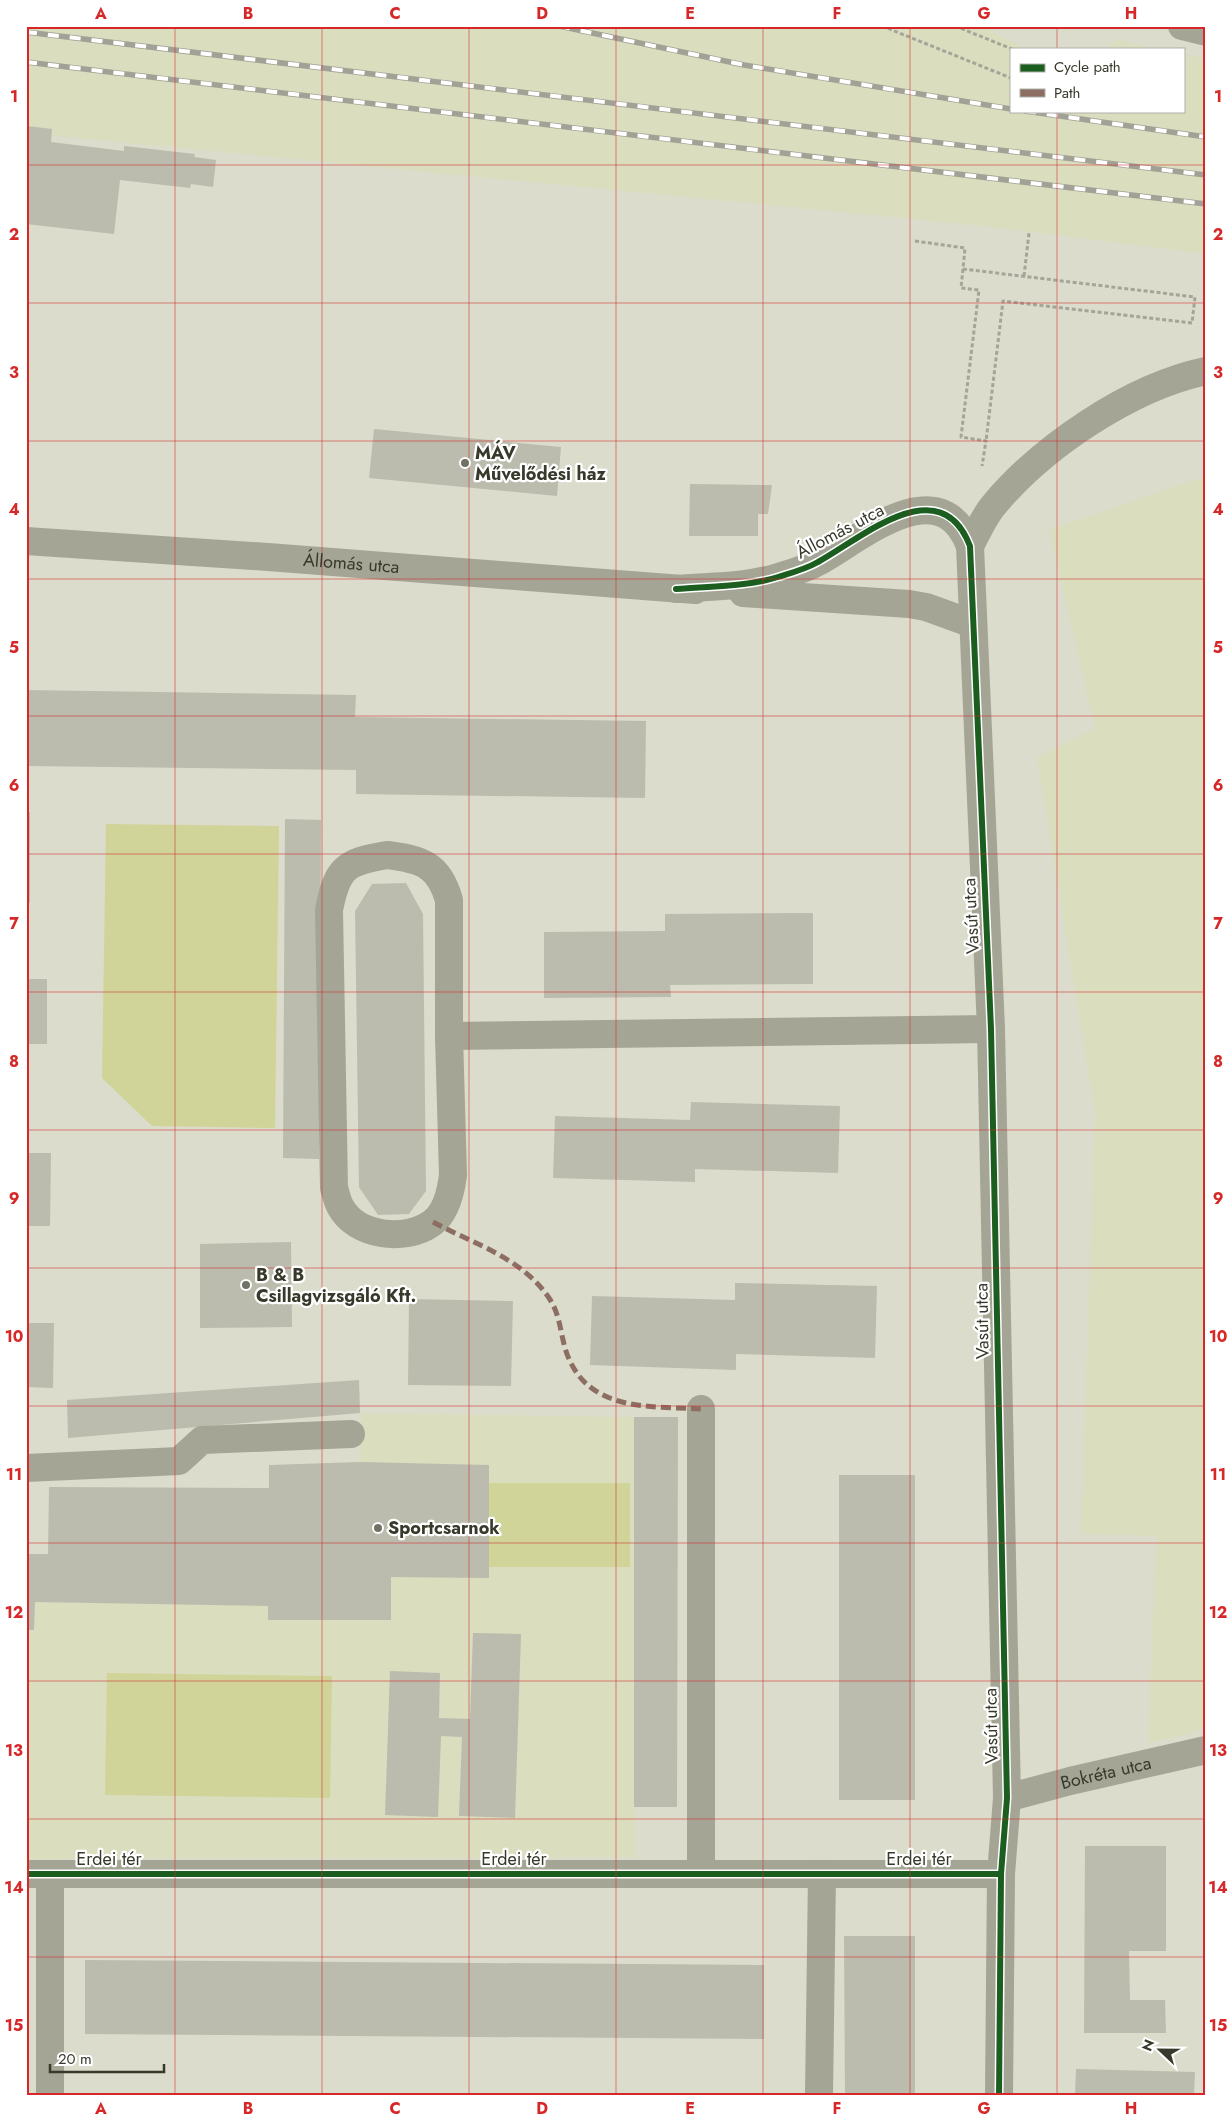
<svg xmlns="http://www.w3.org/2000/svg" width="1232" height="2122" font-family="Jost,sans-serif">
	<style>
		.built { fill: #daddbe }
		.green { fill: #d1d499 }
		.building { fill: #bbbcad }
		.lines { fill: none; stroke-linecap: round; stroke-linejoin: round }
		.path { stroke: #a4a598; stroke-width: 3; stroke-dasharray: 4 2.5; stroke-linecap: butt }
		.minor { stroke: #a4a595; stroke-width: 28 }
		.major { stroke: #a4a594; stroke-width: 28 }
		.rail-casing { stroke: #a1a295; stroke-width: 5.5 }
		.rail { stroke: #fff; stroke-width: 4; stroke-dasharray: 11; stroke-linecap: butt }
		.quiet { stroke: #8d6e63; stroke-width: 5; stroke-dasharray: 10 5; stroke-linecap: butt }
		.cycleway-casing { stroke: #fff; stroke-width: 9 }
		.cycleway { stroke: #1b5e20; stroke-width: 6 }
		.grid { fill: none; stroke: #d62828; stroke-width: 1; stroke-opacity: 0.55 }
		.poi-dot { fill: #707263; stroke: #fff; stroke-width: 2 }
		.labels { text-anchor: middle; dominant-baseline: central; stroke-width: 4.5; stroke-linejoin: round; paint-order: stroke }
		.poi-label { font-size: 18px; font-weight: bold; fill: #37392b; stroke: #fff; text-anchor: start }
		.street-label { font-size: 18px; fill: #37392b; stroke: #fff }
		.neatline { fill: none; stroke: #d62828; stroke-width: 2 }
		.grid-label { font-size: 16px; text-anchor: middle; font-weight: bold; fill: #d62828 }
	</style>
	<rect width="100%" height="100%" fill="#dbdccb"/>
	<path class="built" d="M26 26H982L1025 49H1011V111H1183V54L1206 59V254L965 224 26 133Z
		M1118 40 1159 49H1106Z
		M1206 476V1729L1148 1743 1156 1536 1081 1534 1095 1113 1037 758 1095 728 1049 530Z
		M360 1413 634 1417 635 1857 26 1859V1519H29L28 1554H48L49 1487 268 1488 269 1465 360 1462Z"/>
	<path class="green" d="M106 824 279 826 275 1128 152 1126 102 1078Z
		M488 1483H630V1567H488Z
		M107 1673 332 1676 330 1798 105 1795Z"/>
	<path class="building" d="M27 126 52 129 51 142 124 151V146L195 154 194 157 216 160 213 187 191 184 190 188 120 180 114 234 26 224Z
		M374 429 561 447 557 496 369 478Z
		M690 484 772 485 768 514H758V536H689Z
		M26 690 356 695 355 717 646 721 645 798 356 794V770L26 766Z
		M26 812H30V903H26Z
		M285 819 321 820 319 1159 283 1158Z
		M406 883 423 914 426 1191 409 1214 378 1215 359 1187 355 911 372 884Z
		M813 913V984L670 985 671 997 544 998V932L665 931V914Z
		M26 979H47V1044H26Z
		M691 1102 840 1106 838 1173 695 1169V1182L553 1178 555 1116 690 1120Z
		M26 1153H51L50 1226H26Z
		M291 1242 292 1327 200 1328V1244Z
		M735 1283 877 1286 875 1358 736 1354V1370L590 1365 592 1296 735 1300Z
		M409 1299 513 1301 511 1386 408 1385Z
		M26 1323H54L53 1388 26 1387Z
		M359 1380 360 1413 68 1438 67 1400Z
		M634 1417H678L677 1807H634Z
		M360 1462 489 1465V1578L391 1577V1620H268V1606L35 1602 34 1630H26V1519H29L28 1554H48L49 1487 269 1488V1465Z
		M839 1475H915V1800H839Z
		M473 1633 521 1634 515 1818 459 1816 462 1737 441 1736 438 1817 385 1815 390 1671 440 1673 439 1718 470 1719Z
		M1085 1846H1166V1951H1129L1130 2000H1165L1166 2033H1084Z
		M844 1936H915V2096H845Z
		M85 1960 764 1965V2039L85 2034Z
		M1076 2069 1195 2072 1194 2096H1075Z"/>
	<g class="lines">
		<path class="path" d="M882 26 1011 78
			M955 26 1012 49
			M915 241 965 248 963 269 1195 297 1192 323 1003 301 986 441
			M963 269 961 288 979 290 961 437 986 441 982 466
			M1024 276 1029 233"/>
		<g class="minor">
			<path id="s1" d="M26 541 268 557 695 590"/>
			<path d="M970 546C977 533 984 517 993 506 1042 447 1130 387 1206 371"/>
			<path d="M676 589C710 586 746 587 778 577 791 573 806 569 818 562 862 538 940 468 970 546L991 1029 1007 1798 1001 1874 999 2096"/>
			<path d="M743 593 909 604 926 607 973 624"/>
			<path d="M387 855C422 859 439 865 449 900V1036L453 1175C451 1191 446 1213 432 1223 406 1242 356 1237 340 1206 337 1200 336 1194 334 1188L329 910C337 868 345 862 387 855Z"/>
			<path d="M449 1036 991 1029"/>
			<path d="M26 1468 179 1461 202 1440 351 1434"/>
			<path id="s2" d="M1007 1798 1070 1781 1206 1750"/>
			<path d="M26 1874H1001"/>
			<path d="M50 1874V2096"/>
			<path d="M701 1874V1409"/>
			<path d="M819 2096 822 1874"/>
		</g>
		<path class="major" d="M1182 26 1206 32"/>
		<defs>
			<path id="rail" d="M559 26 744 65 1011 109
				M26 32 1206 175
				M26 62 1206 204
				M1025 111 1206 137"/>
		</defs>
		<use href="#rail" class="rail-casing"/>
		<use href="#rail" class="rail"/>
		<path class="quiet" d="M433 1222C474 1244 522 1258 549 1298 562 1317 560 1339 569 1359 592 1412 652 1406 701 1409"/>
		<defs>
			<path id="cycleway" d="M676 589C710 586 746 587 778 577 791 573 806 569 818 562 862 538 940 468 970 546L991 1029 1007 1798 1001 1874 999 2096
				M26 1874H1001"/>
		</defs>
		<use href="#cycleway" class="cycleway-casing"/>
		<use href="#cycleway" class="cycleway"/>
	</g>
	<path class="grid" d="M175 26V2096M322 26V2096M469 26V2096M616 26V2096M763 26V2096M910 26V2096M1057 26V49M1057 111V2096M26 165H1206M26 303H1206M26 441H1206M26 579H1206M26 716H1206M26 854H1206M26 992H1206M26 1130H1206M26 1268H1206M26 1406H1206M26 1543H1206M26 1681H1206M26 1819H1206M26 1957H1206"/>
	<g class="poi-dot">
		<circle cx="465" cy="463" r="5"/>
		<circle cx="246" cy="1285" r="5"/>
		<circle cx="378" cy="1528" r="5"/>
	</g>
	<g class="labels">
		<g class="poi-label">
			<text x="475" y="453">MÁV<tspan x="475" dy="21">Művelődési ház</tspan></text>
			<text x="256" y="1275">B &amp; B<tspan x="256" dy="21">Csillagvizsgáló Kft.</tspan></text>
			<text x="388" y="1528">Sportcsarnok</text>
		</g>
		<g class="street-label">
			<text transform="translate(840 531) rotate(-28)">Állomás utca</text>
			<text stroke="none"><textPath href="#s1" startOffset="326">Állomás utca</textPath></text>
			<text transform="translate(971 916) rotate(-93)">Vasút utca</text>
			<text transform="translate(982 1321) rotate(-91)">Vasút utca</text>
			<text transform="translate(991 1726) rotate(-91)">Vasút utca</text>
			<text stroke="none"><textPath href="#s2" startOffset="102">Bokréta utca</textPath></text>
			<text x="109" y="1859">Erdei tér</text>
			<text x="514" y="1859">Erdei tér</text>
			<text x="919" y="1859">Erdei tér</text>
		</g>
	</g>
	<rect width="1232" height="2122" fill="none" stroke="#ffffff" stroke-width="55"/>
	<rect x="1010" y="48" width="175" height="65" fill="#ffffff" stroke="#afb0aa"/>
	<rect x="1020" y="64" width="25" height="8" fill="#1b5e20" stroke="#afb0aa"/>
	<text x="1054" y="72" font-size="15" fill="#37392b">Cycle path</text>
	<rect x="1020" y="89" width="25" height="8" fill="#8d6e63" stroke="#afb0aa"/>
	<text x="1054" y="98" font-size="15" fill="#37392b">Path</text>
	<g transform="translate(1160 2050) rotate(292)" stroke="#ffffff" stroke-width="4" paint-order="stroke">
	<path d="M0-4L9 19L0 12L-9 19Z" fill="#37392b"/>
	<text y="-8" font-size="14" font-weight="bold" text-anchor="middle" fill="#37392b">N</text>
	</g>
	<path d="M50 2064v8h114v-8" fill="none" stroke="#37392b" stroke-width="2.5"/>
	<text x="58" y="2064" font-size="15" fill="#37392b" stroke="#ffffff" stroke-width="4" paint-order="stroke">20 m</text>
	<rect x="28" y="28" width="1176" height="2066" class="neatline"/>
	<g class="grid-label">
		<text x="101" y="19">A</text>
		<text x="248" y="19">B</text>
		<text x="395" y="19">C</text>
		<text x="542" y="19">D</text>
		<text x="690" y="19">E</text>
		<text x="837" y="19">F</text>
		<text x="984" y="19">G</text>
		<text x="1131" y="19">H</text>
		<text x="14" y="102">1</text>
		<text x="1218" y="102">1</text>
		<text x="14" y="240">2</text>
		<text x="1218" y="240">2</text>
		<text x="14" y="378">3</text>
		<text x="1218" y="378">3</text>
		<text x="14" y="515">4</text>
		<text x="1218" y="515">4</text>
		<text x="14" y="653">5</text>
		<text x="1218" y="653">5</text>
		<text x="14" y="791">6</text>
		<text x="1218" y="791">6</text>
		<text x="14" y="929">7</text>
		<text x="1218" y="929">7</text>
		<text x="14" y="1067">8</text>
		<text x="1218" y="1067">8</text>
		<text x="14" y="1204">9</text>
		<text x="1218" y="1204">9</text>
		<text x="14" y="1342">10</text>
		<text x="1218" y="1342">10</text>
		<text x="14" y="1480">11</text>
		<text x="1218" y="1480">11</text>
		<text x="14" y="1618">12</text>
		<text x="1218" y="1618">12</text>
		<text x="14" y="1756">13</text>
		<text x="1218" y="1756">13</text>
		<text x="14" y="1893">14</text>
		<text x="1218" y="1893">14</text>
		<text x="14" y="2031">15</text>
		<text x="1218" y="2031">15</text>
		<text x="101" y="2114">A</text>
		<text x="248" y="2114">B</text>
		<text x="395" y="2114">C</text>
		<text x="542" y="2114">D</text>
		<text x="690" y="2114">E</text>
		<text x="837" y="2114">F</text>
		<text x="984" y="2114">G</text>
		<text x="1131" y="2114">H</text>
	</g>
</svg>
